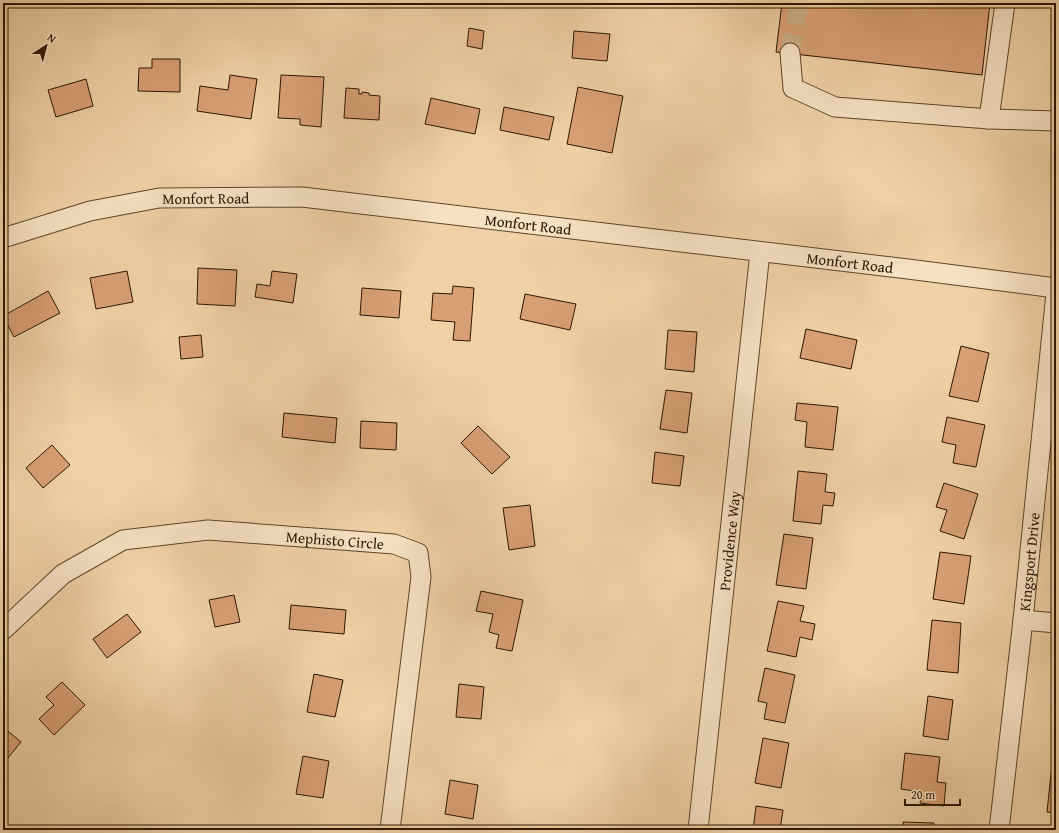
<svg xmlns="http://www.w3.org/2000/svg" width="1059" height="833" font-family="'Gentium Book Plus',serif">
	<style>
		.building { fill: #d89f74; stroke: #2d1600 }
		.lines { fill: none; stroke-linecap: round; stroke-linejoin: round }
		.minor-tunnel { stroke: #c8ac84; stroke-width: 19; stroke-dasharray: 19 10; stroke-linecap: butt }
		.minor-casing { stroke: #5e4529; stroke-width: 21 }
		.minor { stroke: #f5e1c4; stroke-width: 19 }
		.labels { text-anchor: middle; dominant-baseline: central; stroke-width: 3; stroke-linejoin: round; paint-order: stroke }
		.street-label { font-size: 15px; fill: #2d1600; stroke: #f5e1c4 }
	</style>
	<rect width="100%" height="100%" fill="#efd1a5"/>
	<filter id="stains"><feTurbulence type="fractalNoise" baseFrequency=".005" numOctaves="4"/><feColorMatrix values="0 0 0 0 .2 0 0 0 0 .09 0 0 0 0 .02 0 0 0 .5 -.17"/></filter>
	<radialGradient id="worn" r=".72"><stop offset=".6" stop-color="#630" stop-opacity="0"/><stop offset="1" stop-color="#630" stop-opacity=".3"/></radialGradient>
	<path class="building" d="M782 3H990L982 75 776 52Z
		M469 28 484 31 482 49 467 46Z
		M574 31 610 34 607 61 572 58Z
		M152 59H180V92L138 91 139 68H152Z
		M230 75 257 79 251 119 197 111 200 86 228 90Z
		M281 75 324 77 321 127 300 125V119L278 118Z
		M86 79 93 106 56 117 48 90Z
		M578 87 623 96 612 153 567 144Z
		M346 88 359 89V94H362V92L369 93V95L380 96 379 120 344 118Z
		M431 98 480 109 475 134 425 124Z
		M504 107 554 117 549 140 500 130Z
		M198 268 237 270 235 306 197 304Z
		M127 271 133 302 96 309 90 278Z
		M272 271 297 274 293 303 255 297 257 284 270 286Z
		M453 286 474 288 470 341 453 340 455 322 431 320 433 293 452 294Z
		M362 288 401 291 399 318 360 315Z
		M48 291 60 313 14 337 3 316Z
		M525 294 576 304 570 330 520 319Z
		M806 329 857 340 851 369 800 358Z
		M668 330 697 332 694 372 665 369Z
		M201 335 203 357 181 359 179 337Z
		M961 346 989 353 978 402 949 396Z
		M666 390 692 393 687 433 660 429Z
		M797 403 838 407 833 450 805 447 807 422 795 420Z
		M284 413 337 418 335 443 282 437Z
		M947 417 985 425 976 467 953 463 956 445 942 442Z
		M361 421 397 423 396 450 360 448Z
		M478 426 510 457 492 474 461 443Z
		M52 445 70 465 43 488 26 468Z
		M655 452 684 456 680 486 652 483Z
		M798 471 827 474 825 492 835 493 833 506 823 505 821 524 793 521Z
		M944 483 978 494 964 539 940 531 947 510 936 507Z
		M530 505 535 546 509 550 503 508Z
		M784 534 813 538 806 589 776 585Z
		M940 552 971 556 964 604 933 599Z
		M481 591 523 600 512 651 496 648 499 635 489 632 493 614 476 611Z
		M234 595 240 622 215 627 209 600Z
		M778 601 804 606 800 621 815 624 812 640 800 637 796 657 767 651Z
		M291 605 346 610 344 634 289 629Z
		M127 614 141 632 107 658 93 639Z
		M932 620 961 623 958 673 927 670Z
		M765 668 795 675 785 723 764 719 767 703 758 701Z
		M314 674 343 680 335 717 307 712Z
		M62 682 85 705 54 735 39 719 54 705 46 697Z
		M459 684 484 687 481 719 456 717Z
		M928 696 953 700 948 740 923 736Z
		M1056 718V738L1052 737Z
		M3 727 21 742 3 764Z
		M763 738 789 743 781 788 755 783Z
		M905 753 940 757 937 782 946 783 944 806 920 803 922 792 901 789Z
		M303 756 329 761 323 798 296 794Z
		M1052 764H1056V813L1047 812Z
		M450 780 478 785 473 819 445 814Z
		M756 806 783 810 780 830H753Z
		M903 822 934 823V830H903Z"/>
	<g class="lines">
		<path class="minor-tunnel" d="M790 53 799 3"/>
		<defs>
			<g id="minor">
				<path d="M790 53 793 88 835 107 989 119 1056 121"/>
				<path d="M989 119 1005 3"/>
				<path id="s1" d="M3 238 90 211 159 198 302 197 908 269 1056 288"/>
				<path d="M1023 620 1056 623"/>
				<path id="s2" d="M3 630 63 574 123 540 208 530 394 544 418 553 421 577 390 830"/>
				<path id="s3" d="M698 830 760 252"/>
				<path id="s4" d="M999 830 1023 620 1056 293"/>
			</g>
		</defs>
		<use href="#minor" class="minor-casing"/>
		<use href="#minor" class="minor"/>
	</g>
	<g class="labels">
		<g class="street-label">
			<text stroke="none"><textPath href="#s1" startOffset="208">Monfort Road</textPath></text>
			<text stroke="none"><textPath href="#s1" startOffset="532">Monfort Road</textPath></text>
			<text stroke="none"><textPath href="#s1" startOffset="856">Monfort Road</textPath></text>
			<text stroke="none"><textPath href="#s2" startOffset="364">Mephisto Circle</textPath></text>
			<text stroke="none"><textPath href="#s3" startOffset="291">Providence Way</textPath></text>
			<text stroke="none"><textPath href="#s4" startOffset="270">Kingsport Drive</textPath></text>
		</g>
	</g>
	<rect width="1059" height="833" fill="none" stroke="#efd1a5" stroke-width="16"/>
	<rect x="4" y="4" width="1051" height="825" fill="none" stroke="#2d1600" stroke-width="2"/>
	<rect x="8" y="8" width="1043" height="817" fill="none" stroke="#2d1600"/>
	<g transform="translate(46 46) rotate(36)" stroke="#f5e1c4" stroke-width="3" paint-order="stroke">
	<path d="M0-3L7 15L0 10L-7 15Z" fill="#2d1600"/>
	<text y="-6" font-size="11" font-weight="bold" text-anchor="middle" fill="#2d1600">N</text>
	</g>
	<path d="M905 799v6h55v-6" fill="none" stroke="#2d1600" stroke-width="2"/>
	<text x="911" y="799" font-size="12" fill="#2d1600" stroke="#f5e1c4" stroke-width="3" paint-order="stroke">20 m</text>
	<rect width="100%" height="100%" filter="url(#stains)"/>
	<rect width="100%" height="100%" fill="url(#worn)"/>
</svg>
